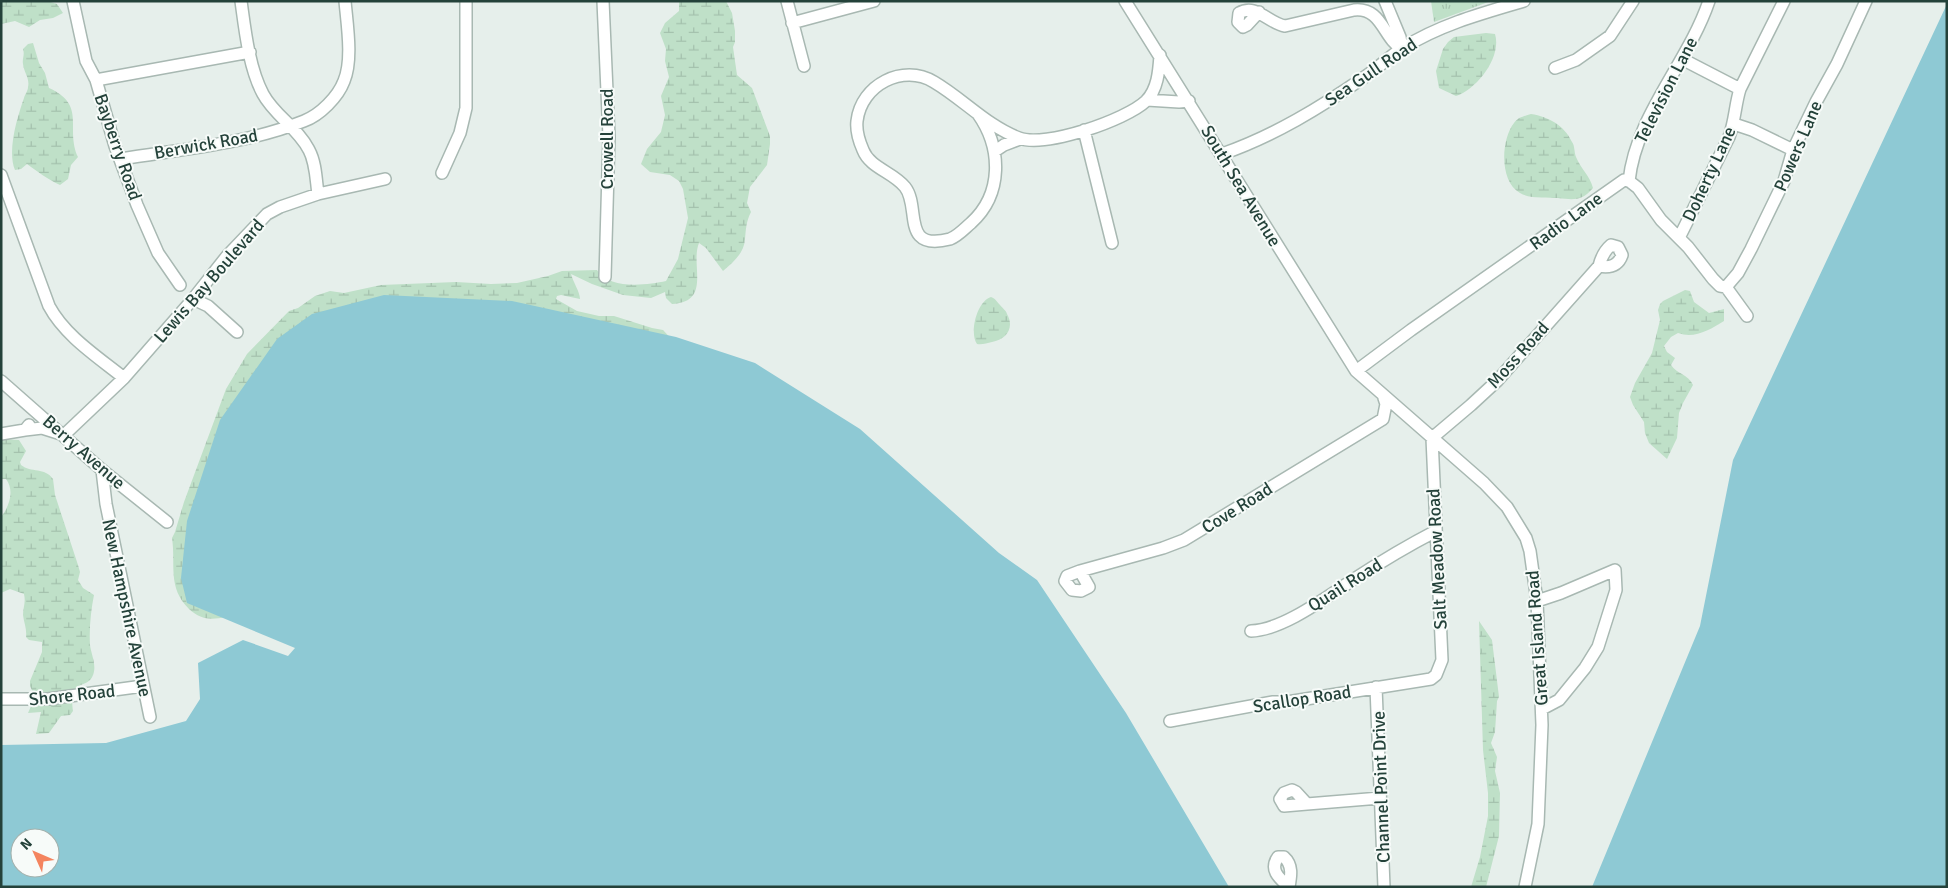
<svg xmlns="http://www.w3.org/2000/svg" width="1948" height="888" font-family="Signika,sans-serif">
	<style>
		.wetland { fill: url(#wetland-marsh) }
		.park { fill: url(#park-tufts) }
		.water { fill: #8ec9d4; fill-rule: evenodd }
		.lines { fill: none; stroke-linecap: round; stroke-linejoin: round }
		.minor-casing { stroke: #a8b8b2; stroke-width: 14 }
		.minor { stroke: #fff; stroke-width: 11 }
		.labels { text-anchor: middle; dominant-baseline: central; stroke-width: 4; stroke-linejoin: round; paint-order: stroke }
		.street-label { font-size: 18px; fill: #24423a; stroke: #f7fbf9 }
	</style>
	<defs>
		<pattern id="wetland-marsh" width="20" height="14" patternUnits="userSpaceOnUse" patternTransform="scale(1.25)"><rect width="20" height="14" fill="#bfe0c8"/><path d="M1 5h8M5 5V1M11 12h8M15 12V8" fill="none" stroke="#a4c1ad"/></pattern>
		<pattern id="park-tufts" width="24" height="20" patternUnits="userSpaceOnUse" patternTransform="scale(1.25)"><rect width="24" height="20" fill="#bfe0c8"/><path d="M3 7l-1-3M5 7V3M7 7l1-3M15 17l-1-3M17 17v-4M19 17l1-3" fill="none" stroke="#a4c1ad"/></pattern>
	</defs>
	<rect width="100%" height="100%" fill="#e6efeb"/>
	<path class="wetland" d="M1 1H47L57 4 63 13 53 18 40 20 29 27 15 21 1 24Z
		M679 1H726L732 13 735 31V42L733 47 737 75 752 88 770 136V144L767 165 750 187 747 203 751 212C746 222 746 229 745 239 744 254 733 262 723 271L706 248 699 243C690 265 712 302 672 304L666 298 665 292 651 298 623 295 592 284 571 274C573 282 580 292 580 299L561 295 557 296 556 299 577 311 599 316H614L652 328 663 330 677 345 226 617C211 620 201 620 189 609 167 587 176 565 172 538L175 532 184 502 226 389 247 354 289 311 298 308 315 296 330 291 344 293 381 285 456 282 491 284 517 283 548 276 562 271 597 270C609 290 647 285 666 281L678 259 688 218 683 189 679 181 670 175 650 172 641 164 647 149 661 132 665 115 661 96 669 77 665 61 666 49 660 33 665 23 679 11Z
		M1486 33 1495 34C1502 57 1477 89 1456 96L1439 88 1436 71 1443 49 1448 42 1454 37Z
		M33 43 39 63 45 73 49 88C87 105 65 128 78 157L71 165 68 179 60 185C47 179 38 172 27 164L21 169 15 170C7 151 17 118 24 98 25 94 28 91 28 87 30 78 24 73 23 64 22 59 25 55 23 49L28 44Z
		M1531 114C1549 117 1564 125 1572 142 1575 146 1574 152 1576 157 1581 169 1590 176 1593 188 1582 201 1574 200 1558 198 1547 197 1530 199 1520 193 1499 182 1501 139 1514 123 1518 117 1525 116 1531 114Z
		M1685 290 1690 291 1694 302 1709 313 1724 309V321C1710 330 1694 339 1678 333L1671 337 1664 346 1667 352 1675 358 1671 365C1677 374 1688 374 1693 385L1683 403 1679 413 1677 438 1667 459 1649 443 1645 433 1644 422 1633 405 1630 397 1635 383 1652 353 1660 320 1658 310 1660 304 1663 301Z
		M991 297C996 299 996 301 1000 305 1002 308 1006 310 1007 314 1015 328 1006 340 992 342 987 343 982 345 977 344 969 333 977 301 991 297Z
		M1 439 19 440 26 451 20 462 21 465C31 473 45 467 53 479L55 495 78 565 80 572 78 580 83 588 94 595C91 610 89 628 90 645 91 654 97 665 93 675 88 690 68 677 73 711L70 715 61 716 49 733 36 734 41 712 28 713 35 697 30 686V681L42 652V642L29 640 26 637C27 629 24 623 23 615 23 607 26 603 24 594L10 589 1 593V517C9 507 15 491 6 479H1Z
		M1479 621 1492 640 1499 697 1497 701 1495 732 1491 743 1497 757 1495 771 1500 793 1499 836 1486 887H1471L1480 857 1488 816V793L1483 750Z"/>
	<path class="park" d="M1431 1H1491L1434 22Z"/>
	<path class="water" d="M1947 4V887H1592L1700 626 1733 460Z
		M384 295 512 301 676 337 755 363 860 429 999 553 1037 580 1126 713 1229 887H1V745L106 743 186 721 200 699 198 663 243 640 288 656 295 648 187 603 181 578 187 521 220 420 277 339 312 314ZM20 838H50V868H20Z"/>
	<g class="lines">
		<defs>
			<path id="minor" d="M73 1 86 61 96 80 115 146 137 205 158 253 180 285
				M241 1C245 30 249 68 263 94 274 115 298 128 309 150 316 163 316 180 318 194
				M603 1 609 137 605 277
				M787 1 804 66
				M1125 1 1356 371 1484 483 1507 507 1526 538 1530 551 1537 601 1542 725 1538 824 1525 887
				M1385 1 1400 37 1402 49
				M1259 12 1247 25 1243 27 1238 22 1239 13C1256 3 1268 23 1285 26L1354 10C1382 7 1383 38 1402 49
				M792 23 874 1
				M1682 59 1740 89
				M1555 68 1576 60 1610 36 1633 1
				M96 80 250 52
				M1147 100 1179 102 1189 101
				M978 114C1002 148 1003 194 971 223 964 229 958 236 950 239 900 252 921 207 905 187 893 172 870 168 863 150 859 141 856 130 857 121 861 85 903 63 934 82 963 99 987 126 1019 138 1045 148 1126 120 1146 101 1158 89 1159 70 1160 55
				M1734 124 1752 130 1793 150
				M1084 130 1112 243
				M995 151 1004 145 1020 139
				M1222 154C1274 136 1321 107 1366 76 1379 67 1390 56 1403 48 1439 25 1483 13 1524 1
				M121 159C182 149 246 144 304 121 320 115 338 97 344 81 353 60 347 24 345 1
				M442 173 460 133 466 108V1
				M1 175 49 306C65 336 98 357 124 378
				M1629 181C1636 115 1688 63 1709 1
				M1679 238 1729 137C1735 121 1735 105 1740 89L1784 1
				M1726 287 1738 273 1751 249 1784 181 1793 150 1816 102 1837 64 1866 1
				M193 299 208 306 237 332
				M1356 371 1411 330 1624 180 1629 181 1638 188 1661 220 1688 247 1713 279 1720 286 1726 287 1747 316
				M1 381 102 470 167 522
				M25 430 42 428 64 435 124 378 193 299 227 256 267 214 280 207 318 194 385 179
				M1 434 25 430 29 425
				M102 470 106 504 150 717
				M1080 571 1089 587 1081 591 1072 590 1065 581 1067 576 1080 571 1163 548 1184 540 1383 419 1386 404 1384 398
				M1537 601 1561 593 1615 570 1616 590 1598 647 1585 668 1559 700 1542 709
				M1251 631C1284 630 1329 595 1356 578 1382 561 1409 545 1436 531
				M1376 687 1384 887
				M1 699H48L143 686
				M1170 721 1273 702H1287L1431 679 1436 675 1442 660 1432 438 1471 405 1497 381 1599 266C1601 258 1604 251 1611 245L1618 247 1622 255C1618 266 1610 268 1599 266
				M1292 790 1296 792 1307 804 1284 806 1280 799 1284 793Z
				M1307 804 1380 798
				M1278 857H1284C1293 865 1291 876 1289 887 1279 878 1269 870 1278 857Z"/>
		</defs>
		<use href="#minor" class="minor-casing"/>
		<use href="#minor" class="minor"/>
	</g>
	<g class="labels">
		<g class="street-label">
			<text transform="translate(1371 72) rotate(-34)">Sea Gull Road</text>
			<text transform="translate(1666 90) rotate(-63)">Television Lane</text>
			<text transform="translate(607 139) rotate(-90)">Crowell Road</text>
			<text transform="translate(206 144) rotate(-10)">Berwick Road</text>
			<text transform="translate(1798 146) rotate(-67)">Powers Lane</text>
			<text transform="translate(118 147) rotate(71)">Bayberry Road</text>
			<text transform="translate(1709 174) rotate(-65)">Doherty Lane</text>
			<text transform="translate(1241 186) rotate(59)">South Sea Avenue</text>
			<text transform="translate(1566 221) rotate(-36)">Radio Lane</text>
			<text transform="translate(209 281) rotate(-49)">Lewis Bay Boulevard</text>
			<text transform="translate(1518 355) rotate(-48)">Moss Road</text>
			<text transform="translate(84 452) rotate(41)">Berry Avenue</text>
			<text transform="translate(1237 508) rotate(-32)">Cove Road</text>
			<text transform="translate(1437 559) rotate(-93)">Salt Meadow Road</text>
			<text transform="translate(1345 585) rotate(-32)">Quail Road</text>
			<text transform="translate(127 608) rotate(78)">New Hampshire Avenue</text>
			<text transform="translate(1537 638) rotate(-94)">Great Island Road</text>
			<text transform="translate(72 695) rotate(-6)">Shore Road</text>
			<text transform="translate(1302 699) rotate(-9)">Scallop Road</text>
			<text transform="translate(1381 787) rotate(-92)">Channel Point Drive</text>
		</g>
	</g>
	<rect width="1948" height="888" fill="none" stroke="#24423a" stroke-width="5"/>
	<g transform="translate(35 853) rotate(315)"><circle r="24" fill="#f7fbf9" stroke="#a3b1ad"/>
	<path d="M0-4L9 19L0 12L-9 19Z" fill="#f4845f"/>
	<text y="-8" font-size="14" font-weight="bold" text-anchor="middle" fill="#24423a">N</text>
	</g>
</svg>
